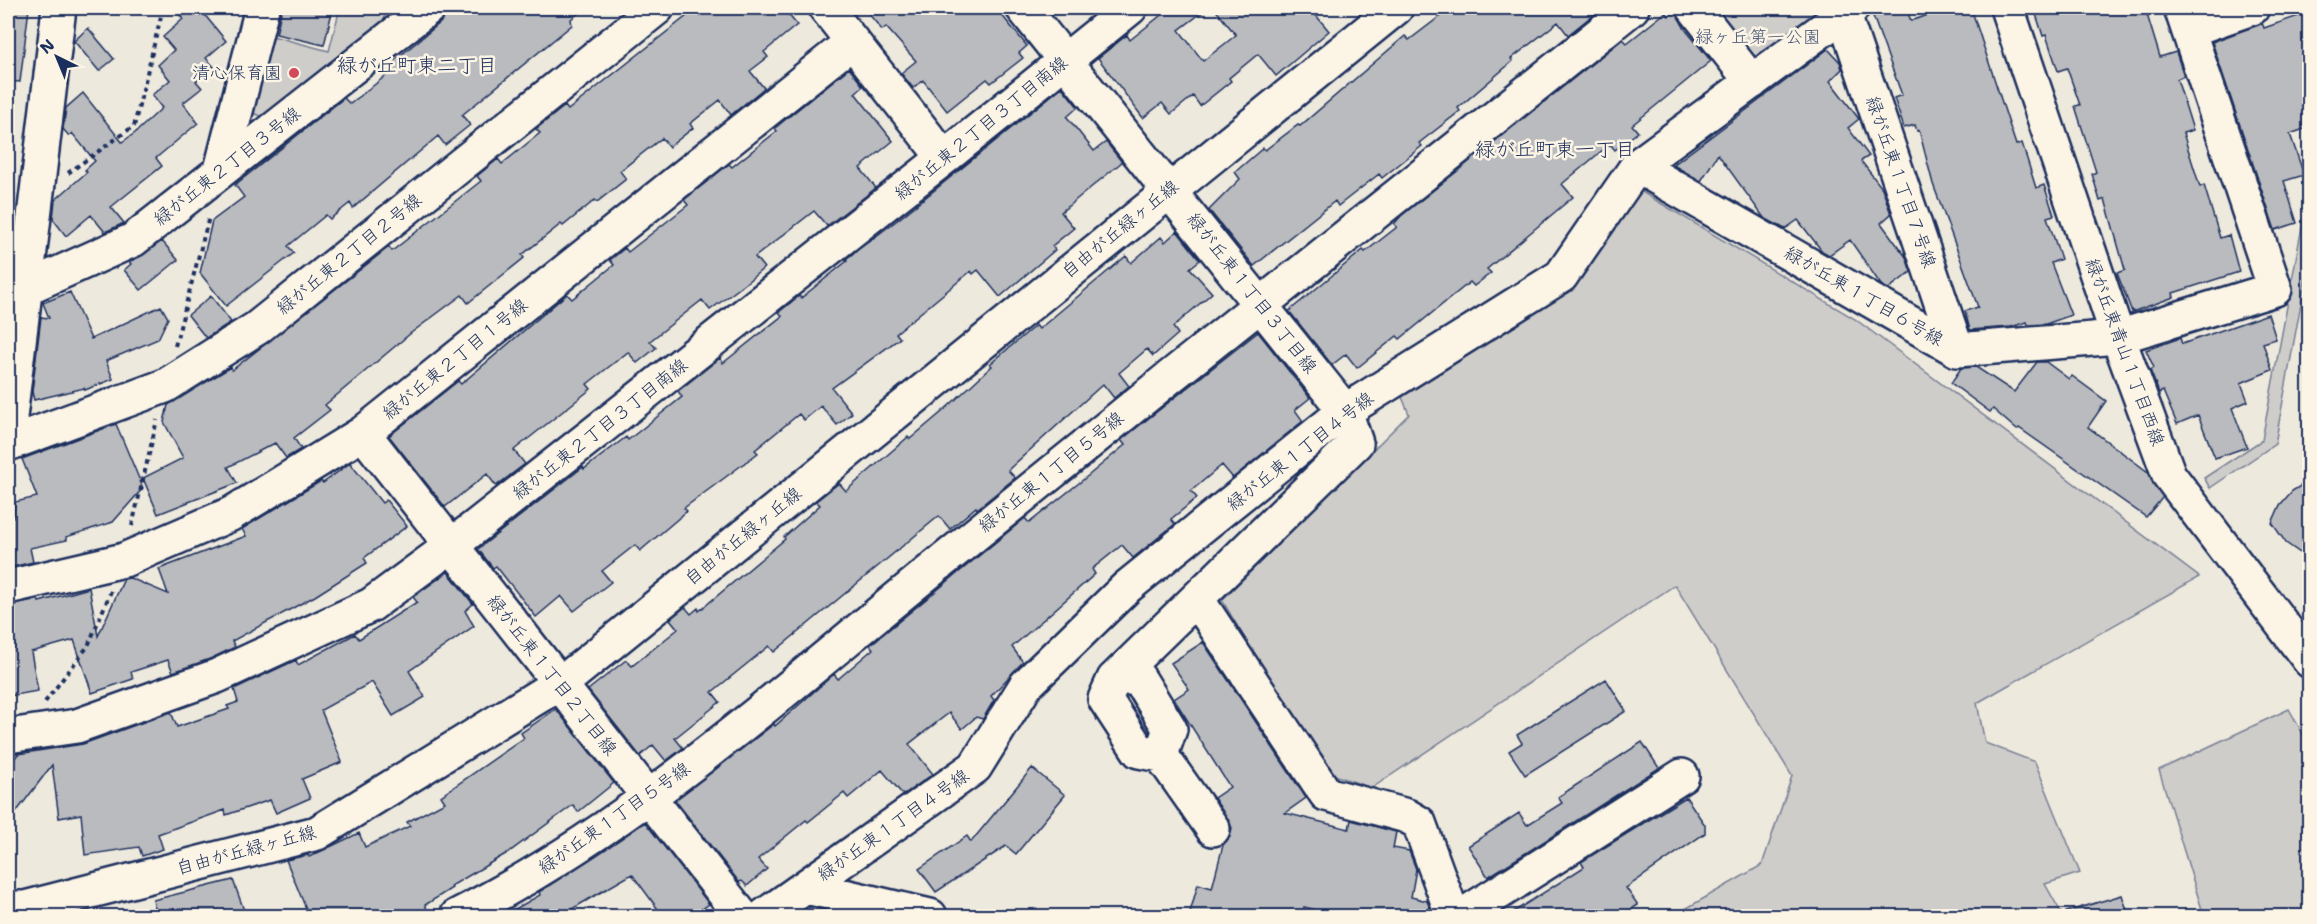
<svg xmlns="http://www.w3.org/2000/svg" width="2317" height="924" font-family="'Shantell Sans','Klee One',sans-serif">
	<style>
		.green { fill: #cfcdca; stroke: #757e94; stroke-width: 1.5 }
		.building { fill: #babbbe; stroke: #1b2f5e; stroke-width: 1.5 }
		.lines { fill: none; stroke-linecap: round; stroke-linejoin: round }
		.minor-casing { stroke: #1b2f5e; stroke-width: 38 }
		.path { stroke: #1b2f5e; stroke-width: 4; stroke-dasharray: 4.5 4.5; stroke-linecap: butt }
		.minor { stroke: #fcf5e5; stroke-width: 33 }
		.poi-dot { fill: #d1495b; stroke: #fcf5e5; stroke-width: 2 }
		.labels { text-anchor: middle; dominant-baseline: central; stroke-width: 5; stroke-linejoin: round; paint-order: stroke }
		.park-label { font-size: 18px; fill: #485679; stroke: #fcf5e5 }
		.poi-label { font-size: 18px; fill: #1b2f5e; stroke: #fcf5e5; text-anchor: end }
		.street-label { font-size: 18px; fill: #1b2f5e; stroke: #fcf5e5 }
		.neighbourhood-label { font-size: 20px; fill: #1b2f5e; stroke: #fcf5e5 }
	</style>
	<rect width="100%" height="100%" fill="#eee9dd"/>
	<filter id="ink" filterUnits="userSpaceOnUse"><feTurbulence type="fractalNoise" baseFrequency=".0167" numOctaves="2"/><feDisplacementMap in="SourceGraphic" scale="12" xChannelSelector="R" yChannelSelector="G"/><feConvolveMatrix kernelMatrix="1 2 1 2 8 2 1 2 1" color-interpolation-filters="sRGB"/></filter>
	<g filter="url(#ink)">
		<path class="green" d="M340 8H387L382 27 266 118 253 113 272 36 329 51Z
			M1694 8H1845L1752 82Z
			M1637 189 1855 319 2199 577 1977 703 1985 743 2035 762 2080 873 2045 884 2063 916H1673L1762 865 1792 776 1675 585 1372 788 1323 771 1222 600 1409 414 1402 397 1575 288Z
			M2309 189V260L2275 444 2210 488 2204 478 2262 440Z
			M2289 709 2309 745V916H2204L2159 770Z"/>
		<path class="building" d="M8 8H29L20 82 8 81Z
			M174 8H199L226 41 206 58 214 67 196 81 202 88 183 103 198 123 156 158 162 166 111 207 124 223 105 232 91 215 66 236 53 219 55 200 87 172 85 170 95 161 72 133 69 136 63 129 66 108 83 93 122 142 135 133 162 108 152 95 170 80 158 65 174 50 163 37 183 19Z
			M282 8H333L324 45 276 34Z
			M452 8H586L571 19 572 25 462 115 470 125 445 145 438 136 353 208 350 203 330 219 326 215 288 246 294 253 226 306 200 273 212 221 244 197 235 185 344 98 350 104 388 74 384 69 440 23Z
			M697 8H783L797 25 764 52 768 57 750 71 764 88 731 115 720 100 690 124 693 128 669 147 662 138 620 171 626 179 597 202 595 200 563 226 561 224 522 255 524 258 468 303 462 295 411 333 325 405 330 410 294 438 301 449 286 458 275 443 228 467 237 483 158 514 143 478 183 458 164 422 168 405 231 367 232 370 389 247 392 251 481 181 477 176 498 159 502 164 540 133 536 129 565 106 568 110Z
			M864 8H996L1027 46 1019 53 1023 58 991 83 987 79 947 111 923 80 913 88 901 73 916 61 886 27 882 30Z
			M1170 8H1208L1179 30 1203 61 1236 35 1214 8H1310L1329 31 1276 76 1258 54 1229 78 1231 81 1200 106 1193 96 1171 114 1162 103 1143 118 1098 58 1127 35 1130 40Z
			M1451 8H1597L1599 10 1568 35 1558 22 1511 59 1513 61 1458 108 1460 111 1419 143 1422 146 1382 178 1379 174 1338 206 1335 201 1254 266 1209 210 1240 179 1235 172 1263 148 1265 150 1298 125 1300 126 1405 36 1409 40Z
			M1870 8H1906L1911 21 1947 8H1971L2016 145 2022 143 2036 188 2044 185 2054 215 2047 217 2061 259 2051 263 2071 315 2046 324 2028 325 2027 322 2011 327 1970 330 1965 311 1978 307 1933 184 1919 130 1917 131 1915 125 1904 128 1894 98 1902 95Z
			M2034 8H2145L2160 57 2176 52 2184 76 2177 79 2193 130 2183 133 2200 187 2204 185 2220 238 2229 235 2239 272 2173 293 2174 297 2132 312 2117 273 2125 270 2105 199 2100 201 2092 174 2096 172 2075 106 2080 105 2067 68 2058 71 2046 35 2043 36Z
			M1675 11 1685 29 1711 61 1632 125 1638 132 1615 150 1610 144 1562 184 1573 197 1487 269 1491 273 1474 286 1470 282 1400 339 1397 336 1357 368 1346 354 1332 365 1289 311 1363 250 1365 252 1397 227 1394 224 1401 216 1623 39 1627 43 1666 12 1669 16Z
			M2310 12V127L2290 134 2304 175 2284 181 2297 223 2275 230 2212 42 2262 23 2264 28Z
			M88 28 114 59 99 71 74 41Z
			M1828 49 1840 62 1842 69 1830 81 1859 119 1848 128 1869 156 1861 161 1882 188 1891 214 1881 223 1906 257 1911 272 1888 289 1881 285 1850 240 1829 255 1822 251 1798 220 1785 229 1764 218 1718 154 1701 181 1673 165Z
			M849 68 863 86 855 93 893 141 860 168 876 188 827 226 814 211 755 257 764 268 741 287 710 310 702 300 650 341 656 348 637 363 628 352 587 384 591 389 514 450 525 464 496 486 487 474 445 507 389 436 458 381 461 384 567 294 572 299 614 265 610 260 625 248 628 252 688 205 684 200 729 164 732 167 777 131 775 128Z
			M1062 87 1078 107 1067 117 1094 151 1106 142 1122 162 1061 212 1074 228 1052 246 1055 250 1000 297 978 270 973 274 971 271 896 333 900 338 832 388 852 413 837 425 821 406 804 420 799 414 755 450 758 453 684 508 687 511 640 551 635 545 602 571 611 582 574 611 561 596 536 617 496 566 493 568 478 549 583 467 584 469 626 437 628 440 682 397 678 391 720 358 723 363 782 316 779 312 799 296 801 298 847 261 846 259 900 218Z
			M1177 231 1200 260 1190 268 1212 293 1173 327 1178 334 1153 356 1147 349 1119 373 1129 386 1114 398 1103 384 1008 470 1015 478 977 509 976 507 950 529 939 516 774 652 769 646 712 692 720 702 675 738 683 748 666 761 653 745 640 756 588 690 626 660 632 666 678 629 670 619 685 607 691 614 698 608 699 611 785 539 784 537 820 505 816 501 839 483 846 491 908 437 910 439 942 412 992 366 990 364 1036 325 1039 329 1126 256 1131 263 1161 237 1165 242Z
			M162 241 178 260 141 290 124 270 131 264 129 262Z
			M70 292 91 339 161 306 168 318 158 339 106 361 113 379 85 390 84 388 34 400 32 392 41 317 49 318 43 303Z
			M211 296 231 322 206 338 188 315Z
			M2268 314 2276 339 2263 343 2272 370 2241 383 2248 401 2232 408 2247 447 2215 458 2198 415 2177 424 2163 391 2159 393 2150 370 2154 368 2146 350 2180 338 2182 344Z
			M1258 332 1310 398 1295 410 1303 421 1233 478 1222 465 1191 491 1197 498 1171 519 1175 524 1133 558 1122 545 1092 569 1095 574 1012 647 1023 662 991 696 994 700 983 719 976 717 962 729 949 713 909 744 933 774 903 795 882 770 848 798 844 793 808 822 806 820 758 859 767 869 747 886 742 881 739 882 675 800 774 724 775 726 834 674 838 679 873 649 870 645 903 618 1025 518 1029 523 1089 475 1125 445 1121 440Z
			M2037 362H2046L2069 379 2072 376 2106 401 2088 427 2148 472 2163 497 2146 517 2019 428 2017 430 1993 409 1990 412 1951 383 1961 368 1976 367 2014 392Z
			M116 424 143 488 113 522 66 537 67 540 30 548 33 562 12 567 8 519 13 518 15 502 37 497 22 459Z
			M350 463 382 503 386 500 407 526 364 558 367 563 315 596 232 641 235 647 210 659 173 672 168 660 131 672 133 679 92 693 74 640 31 652 38 691 8 696V605L38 599 39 602 89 588 98 636 124 579 130 578 168 594 159 569 246 536 242 529 321 481 323 483Z
			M2310 480V560L2286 543 2272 523 2280 505 2292 491Z
			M448 572 473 604 465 611 474 626 409 671 425 697 393 716 372 682 321 710 342 762 302 779 310 798 276 813 270 800 226 815 225 810 158 834 163 849 142 856 139 847 85 855 81 814 59 818 52 765 8 823V767L18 754 83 744 171 712 177 727 229 709 227 706 238 702 234 689 296 660 298 665 355 634 359 639 417 602 413 597Z
			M1203 642 1306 798 1285 813 1349 829 1351 820 1396 832 1393 848 1409 851 1416 869 1411 897 1427 901 1433 916H1340L1304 907 1302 916H1189L1198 884 1212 888 1223 845 1230 837 1232 828 1214 798 1230 787 1174 699 1189 689 1171 663Z
			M1606 679 1626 711 1525 775 1509 751 1522 743 1517 735Z
			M556 709 614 783 578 812 573 805 509 852 451 886 452 888 425 905 431 916H392L389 912 382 916H309L286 860 308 855 309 857 359 833 365 847 410 826 407 822 445 802 441 796 524 738 521 733Z
			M1642 742 1659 768 1488 877 1468 846 1519 813 1527 825 1562 803 1558 797Z
			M1032 768 1065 795 1016 854 1006 846 936 892 919 869 967 836 971 842Z
			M1686 797 1705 825V833L1626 888 1638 905 1621 916H1507L1584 867 1581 862Z
			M645 822 709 904 692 916H663L632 874 560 916H503L540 895 539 892Z
			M233 880 246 916H157L153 900Z
			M2122 895 2129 916H2067L2066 912Z"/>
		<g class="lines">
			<defs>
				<path id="minor" d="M826 8 944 158
					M1023 8 1345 411 1356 443 1114 679 1105 699 1139 751 1161 755 1170 729 1138 677 1114 679
					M1694 8 1752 82
					M2007 8 2118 337 2169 475 2310 661
					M1844 15 1957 350
					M2189 30 2252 8
					M1637 166 1957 350 2118 337 2275 289 2181 8
					M221 170 262 8
					M8 291 24 289 133 240 428 8
					M363 433 742 916
					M8 434 59 8
					M8 444 165 386 257 328 657 8
					M8 587 124 560 231 514 363 433 852 42
					M1197 599 1326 794 1407 816 1419 823 1453 916
					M8 736 77 726 217 676 371 605 451 546 944 158 1130 8
					M1161 755 1213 829
					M806 887 930 916
					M8 908H25L317 833 568 678 1396 8
					M457 916C638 825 792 682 950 555 1176 371 1404 189 1632 8
					M764 916 975 767 1026 685 1127 587 1345 411 1561 276 1637 166 1852 8
					M1462 916 1682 776"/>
			</defs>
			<use href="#minor" class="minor-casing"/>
			<path class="path" d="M68 173 134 126 163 8
				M175 346 209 217
				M132 526 157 420
				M45 702 88 646 111 591"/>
			<use href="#minor" class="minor"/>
		</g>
	</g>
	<circle class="poi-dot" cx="294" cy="73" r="6"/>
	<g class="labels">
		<g class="park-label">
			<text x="1758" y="37">緑ヶ丘第一公園</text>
		</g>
		<g class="poi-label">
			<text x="282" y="73">清心保育園</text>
		</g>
		<g class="street-label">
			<text transform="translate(981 128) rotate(-39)">緑が丘東２丁目３丁目南線</text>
			<text transform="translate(227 166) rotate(-38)">緑が丘東２丁目３号線</text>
			<text transform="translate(1901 182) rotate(71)">緑が丘東１丁目７号線</text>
			<text transform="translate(1120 229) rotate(-39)">自由が丘緑ヶ丘線</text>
			<text transform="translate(349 254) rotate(-39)">緑が丘東２丁目２号線</text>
			<text transform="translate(1252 293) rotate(52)">緑が丘東１丁目３丁目線</text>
			<text transform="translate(1864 296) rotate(30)">緑が丘東１丁目６号線</text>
			<text transform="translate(2125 352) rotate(70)">緑が丘東青山１丁目西線</text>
			<text transform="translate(455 359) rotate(-39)">緑が丘東２丁目１号線</text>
			<text transform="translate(600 429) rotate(-38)">緑が丘東２丁目３丁目南線</text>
			<text transform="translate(1300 451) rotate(-38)">緑が丘東１丁目４号線</text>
			<text transform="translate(1051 472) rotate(-39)">緑が丘東１丁目５号線</text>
			<text transform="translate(743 536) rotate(-39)">自由が丘緑ヶ丘線</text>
			<text transform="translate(552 675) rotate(52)">緑が丘東１丁目２丁目線</text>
			<text transform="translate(614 818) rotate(-35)">緑が丘東１丁目５号線</text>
			<text transform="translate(893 825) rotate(-35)">緑が丘東１丁目４号線</text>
			<text transform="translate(246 850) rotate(-15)">自由が丘緑ヶ丘線</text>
		</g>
		<g class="neighbourhood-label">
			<text x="417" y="65">緑が丘町東二丁目</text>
			<text x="1555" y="149">緑が丘町東一丁目</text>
		</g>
	</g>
	<rect width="2317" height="924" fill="none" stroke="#fcf5e5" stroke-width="30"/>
	<rect x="15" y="15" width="2287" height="894" fill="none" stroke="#1b2f5e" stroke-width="2" filter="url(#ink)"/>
	<g transform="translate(57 57) rotate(317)" stroke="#fcf5e5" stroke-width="4.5" paint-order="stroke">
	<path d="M0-4.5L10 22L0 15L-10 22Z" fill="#1b2f5e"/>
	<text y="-9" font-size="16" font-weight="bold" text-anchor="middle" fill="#1b2f5e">N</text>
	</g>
</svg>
